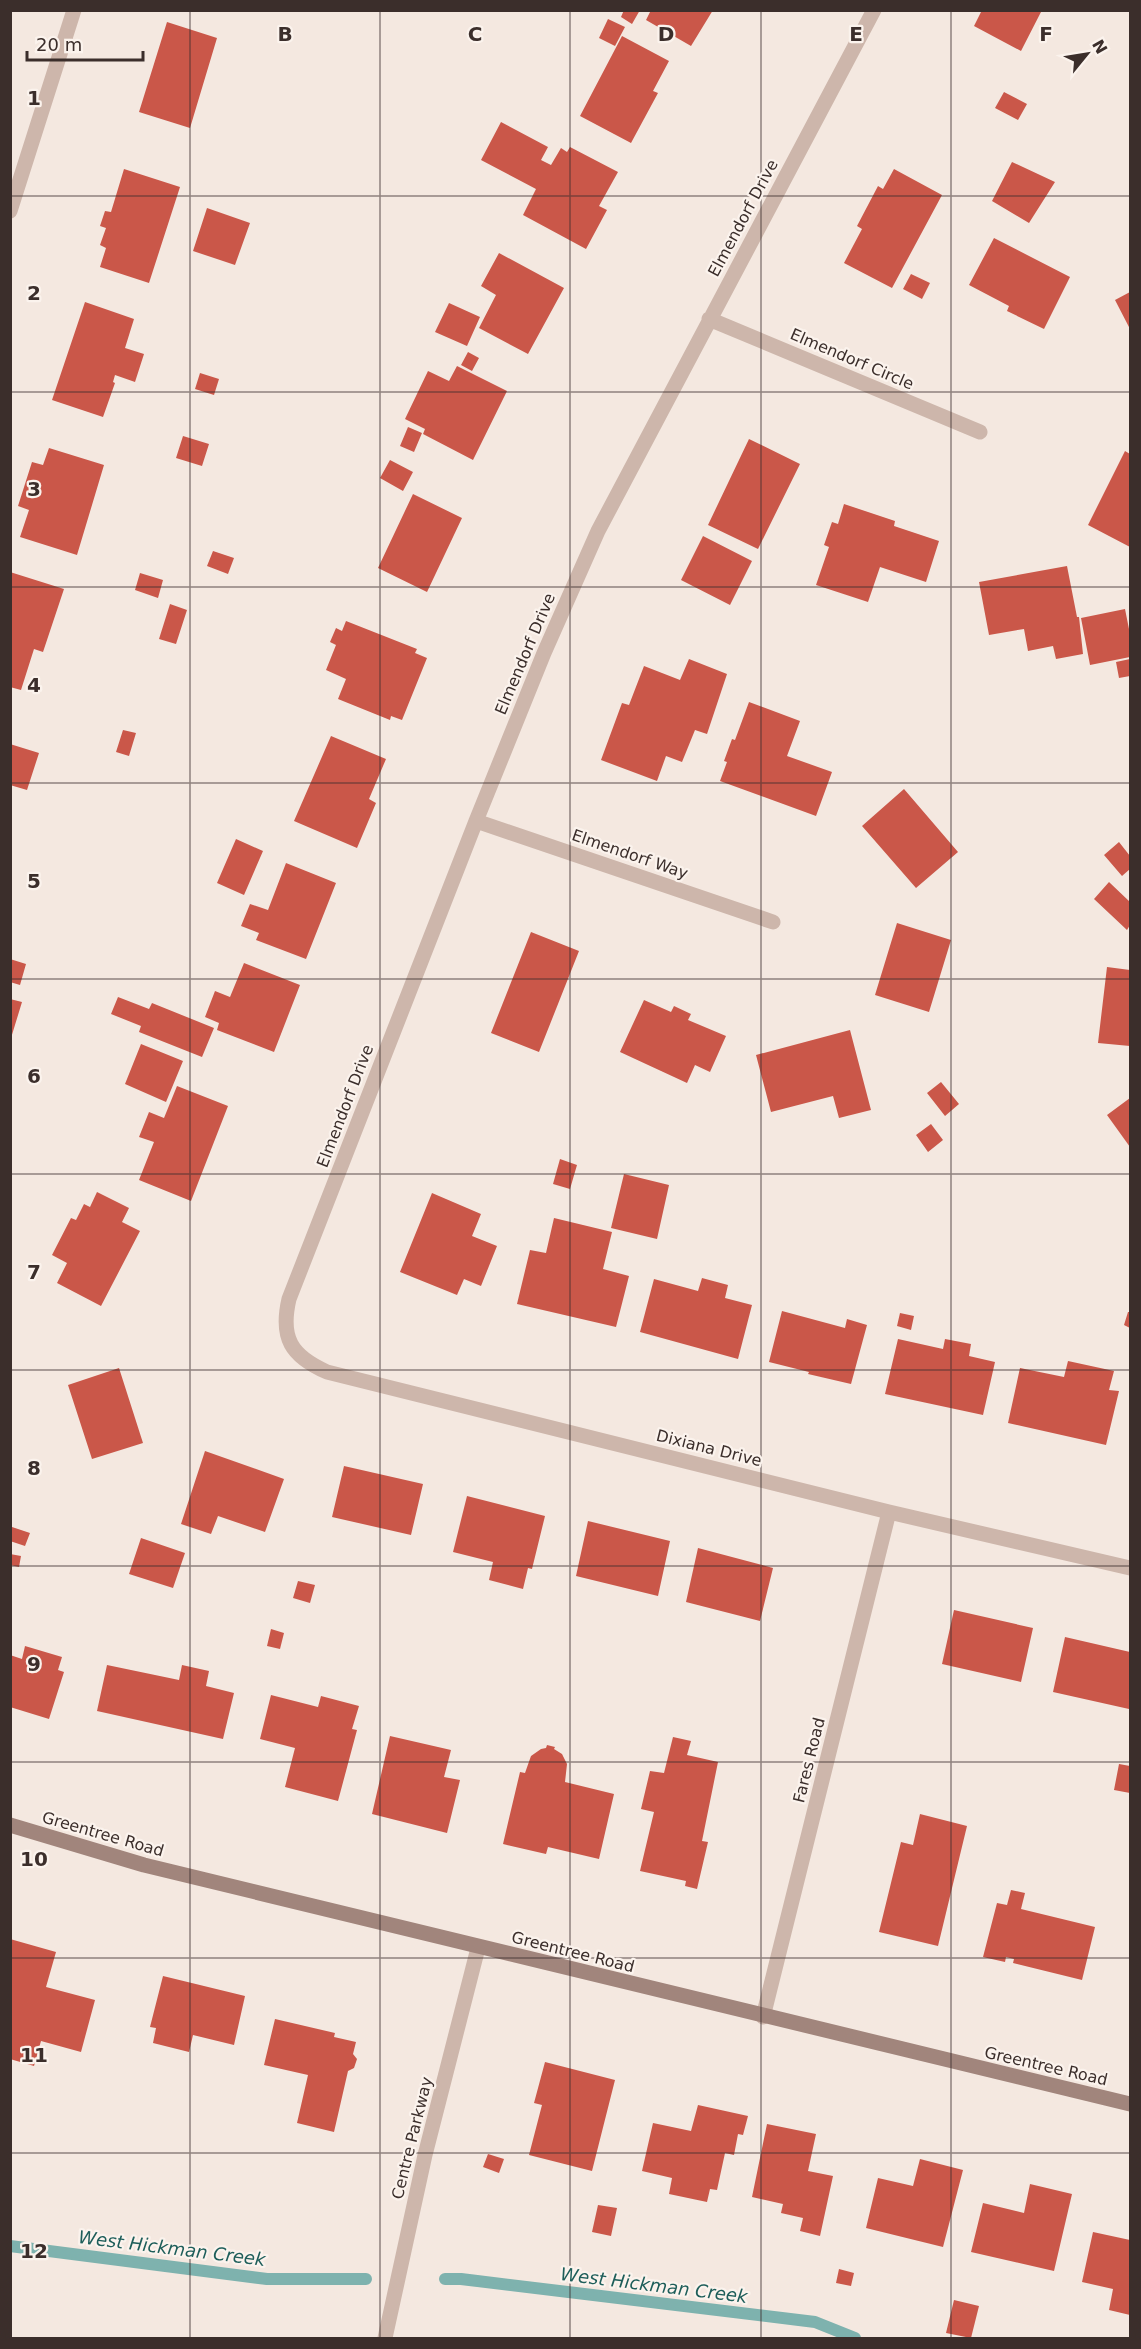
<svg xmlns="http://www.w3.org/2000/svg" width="1141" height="2349" font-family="'DejaVu Sans',sans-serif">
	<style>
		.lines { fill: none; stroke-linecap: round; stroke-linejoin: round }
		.stream { stroke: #7eb2ae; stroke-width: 12 }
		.building { fill: #ca5749 }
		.street { stroke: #cdb6ab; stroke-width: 15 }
		.secondary { stroke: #a1857c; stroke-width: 15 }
		.grid { fill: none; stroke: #3b2e2b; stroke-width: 1.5; stroke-opacity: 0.55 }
		.labels { text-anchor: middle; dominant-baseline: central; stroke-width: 4.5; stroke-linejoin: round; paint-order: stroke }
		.street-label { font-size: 16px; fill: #3b2e2b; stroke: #fbf3ed }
		.water-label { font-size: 18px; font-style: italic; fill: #1e5e5a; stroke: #fbf3ed }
		.grid-label { font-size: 20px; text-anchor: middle; font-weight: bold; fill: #3b2e2b; stroke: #fbf3ed; stroke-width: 4.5; stroke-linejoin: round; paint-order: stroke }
	</style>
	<rect width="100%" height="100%" fill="#f4e8e0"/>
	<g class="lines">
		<path class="stream" d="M10 2246 267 2279H366
			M445 2279H461L815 2322 855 2338"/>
	</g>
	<path class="building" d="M624 10H640L632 24 621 17Z
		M651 10H713L691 46 646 20Z
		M982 10H1042L1021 51 974 26Z
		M608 19 625 27 615 46 599 38Z
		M167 22 217 38 190 128 139 112Z
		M622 36 669 61 653 91 658 93 631 143 580 116Z
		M1004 92 1027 104 1018 120 995 108Z
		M501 122 548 147 541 160 551 165 561 148 567 152 570 147 618 172 599 206 607 210 586 249 523 215 536 189 481 160Z
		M1012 162 1055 182 1029 223 992 201Z
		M124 169 180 187 149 283 100 267 106 248 100 245 106 228 100 226 105 211 111 212Z
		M894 169 942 195 892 288 844 263 862 229 857 226 878 186 883 189Z
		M207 208 250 223 235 265 193 251Z
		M994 238 1070 277 1044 329 1007 311 1009 306 969 285Z
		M499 253 564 288 528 354 479 328 496 295 481 286Z
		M911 274 930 283 922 299 903 289Z
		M1130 292V329L1115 300Z
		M85 302 134 319 125 348 144 354 135 382 115 375 113 382 115 383 103 417 52 400Z
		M449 303 480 317 467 346 435 332Z
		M468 352 479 358 472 371 461 365Z
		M457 366 507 391 473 460 423 434 425 429 405 419 428 371 449 381Z
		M200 373 219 379 214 395 195 389Z
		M408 427 422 433 414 452 400 446Z
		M183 436 209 444 202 466 176 458Z
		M749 439 800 464 758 549 708 525Z
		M49 448 104 465 77 555 20 537 29 510 18 506 32 462 43 465Z
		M1125 451 1130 454V547L1088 525Z
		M390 460 413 472 403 491 380 478Z
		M413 494 462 518 427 592 378 568Z
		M844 504 895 521 894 526 939 541 926 582 880 567 868 602 816 585 829 547 824 545 832 522 838 524Z
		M703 536 752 561 730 605 681 580Z
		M213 551 234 558 228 574 207 566Z
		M1067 566 1077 617H1079L1083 654 1056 659 1053 646 1028 651 1024 629 989 635 979 582Z
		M10 572 64 589 43 652 34 649 21 690 10 687Z
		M140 573 163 580 158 598 135 590Z
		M170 604 187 610 176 644 159 639Z
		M1125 609 1130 634V657L1090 665 1081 618Z
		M346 621 417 649 415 653 427 658 402 720 391 716 390 720 338 699 346 679 326 670 336 645 330 642 336 628 342 631Z
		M689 659 727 674 707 734 695 730 682 762 666 756 657 781 601 760 622 703 629 705 644 666 680 680Z
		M1130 659V676L1119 678 1116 662Z
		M749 702 800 721 787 756 832 772 816 816 720 781 727 762 724 761 732 739 735 740Z
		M123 730 136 733 129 756 116 752Z
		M331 736 386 759 369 799 376 803 357 848 294 821Z
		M10 744 39 753 27 790 10 785Z
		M904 789 958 852 916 888 862 826Z
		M236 839 263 851 244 895 217 883Z
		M1119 842 1130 856V869L1122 876 1104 855Z
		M286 863 336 883 306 959 256 940 259 933 241 926 250 904 268 910Z
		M1109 882 1130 902V925L1127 930 1094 899Z
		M897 923 951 940 929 1012 875 995Z
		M531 932 579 951 539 1052 491 1033Z
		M10 959 26 964 20 985 10 982Z
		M244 963 300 985 274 1052 217 1030 219 1023 205 1017 215 991 230 997Z
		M1107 967 1130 970V1046L1098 1043Z
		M118 997 149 1009 152 1003 214 1028 202 1057 139 1032 141 1026 111 1014Z
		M10 999 22 1002 11 1038H10Z
		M644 1000 671 1012 674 1006 691 1014 688 1020 726 1036 710 1072 695 1065 687 1083 620 1052Z
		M850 1030 871 1110 839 1118 833 1096 771 1112 756 1055Z
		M141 1044 183 1061 166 1102 125 1084Z
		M941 1082 959 1104 945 1116 927 1093Z
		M177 1086 228 1106 191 1201 139 1180 154 1142 139 1137 149 1112 164 1118Z
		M1130 1098V1147L1107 1115Z
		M931 1124 943 1140 928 1152 916 1135Z
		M560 1159 577 1165 570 1189 553 1184Z
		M624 1174 669 1185 657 1239 611 1228Z
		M97 1192 129 1208 122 1222 140 1231 101 1306 57 1283 67 1263 52 1255 71 1218 76 1220 84 1204 90 1207Z
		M432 1193 481 1214 472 1236 497 1246 481 1286 464 1279 457 1295 400 1272Z
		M554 1218 612 1232 603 1269 629 1276 616 1327 517 1304 530 1250 546 1253Z
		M702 1278 728 1285 725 1298 752 1305 738 1359 640 1332 654 1279 698 1291Z
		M782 1311 845 1328 847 1319 867 1325 851 1384 808 1374 809 1372 769 1362Z
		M1128 1312H1130V1328L1124 1325Z
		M900 1313 914 1316 911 1330 897 1326Z
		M898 1339 943 1349 945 1339 971 1344 969 1356 995 1362 983 1415 885 1394Z
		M1068 1361 1114 1371 1109 1390 1119 1391 1106 1445 1008 1423 1020 1368 1064 1377Z
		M119 1368 143 1443 92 1459 68 1385Z
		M205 1451 284 1479 265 1532 218 1516 211 1534 181 1524Z
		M344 1466 423 1484 411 1535 332 1517Z
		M467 1496 545 1516 532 1569 528 1568 523 1589 489 1580 493 1562 453 1552Z
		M588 1521 670 1541 658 1596 576 1576Z
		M12 1527 30 1533 25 1546 10 1541Z
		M141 1538 185 1553 173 1588 129 1574Z
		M698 1548 773 1568 760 1621 686 1602Z
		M10 1554 21 1556 19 1567 10 1565Z
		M298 1581 315 1585 310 1603 293 1598Z
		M954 1610 1033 1628 1021 1682 942 1664Z
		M271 1629 284 1633 280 1649 267 1646Z
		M1065 1637 1130 1652 1129 1709 1053 1692Z
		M25 1646 62 1657 58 1670 64 1672 49 1719 10 1707V1655L22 1659Z
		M107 1665 179 1680 182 1665 209 1671 206 1686 234 1693 223 1739 97 1711Z
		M271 1695 318 1707 321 1696 359 1706 352 1729 357 1730 338 1801 285 1787 295 1748 260 1739Z
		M390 1736 451 1750 444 1777 460 1780 447 1833 372 1814Z
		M673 1737 691 1741 687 1755 718 1762 702 1841 708 1842 697 1889 685 1886 686 1881 640 1871 654 1812 641 1809 650 1771 664 1773Z
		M547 1745 555 1747 554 1749 562 1754 567 1764 565 1782 614 1794 599 1859 548 1847 546 1854 503 1844 520 1772 525 1773 531 1756 541 1749 546 1748Z
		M1119 1764 1130 1766V1793L1114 1790Z
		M920 1814 967 1826 938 1946 879 1932 901 1842 913 1845Z
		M1011 1890 1025 1893 1021 1909 1095 1927 1082 1980 1013 1963 1014 1959 1006 1957 1005 1962 983 1957 997 1903 1007 1905Z
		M10 1939 56 1952 46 1987 95 2000 81 2052 41 2041 34 2066 10 2059Z
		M163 1976 245 1996 234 2045 193 2035 189 2052 153 2043 156 2028 150 2027Z
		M275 2019 335 2033 334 2037 356 2042 353 2054 357 2059 354 2068 348 2071 334 2132 297 2123 308 2075 264 2065Z
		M545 2062 615 2080 592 2171 529 2155 542 2105 534 2103Z
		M698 2105 748 2116 743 2135 738 2134 734 2155 725 2153 717 2190 710 2189 707 2202 669 2194 672 2178 642 2171 653 2123 691 2131Z
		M767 2124 816 2134 808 2171 833 2176 820 2236 800 2231 803 2218 781 2213 783 2204 752 2197Z
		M488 2154 504 2159 499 2173 483 2167Z
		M920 2159 963 2170 943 2247 866 2228 878 2178 913 2186Z
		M1030 2184 1072 2194 1054 2271 971 2252 983 2203 1024 2213Z
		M598 2205 617 2208 611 2236 592 2232Z
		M1093 2232 1130 2240V2315L1109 2310 1113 2289 1082 2282Z
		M839 2269 854 2273 851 2286 836 2283Z
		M954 2300 979 2306 971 2338 946 2333Z"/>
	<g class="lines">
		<path class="street" d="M874 10 598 531 544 653 476 821 289 1299C280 1338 291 1356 327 1372L889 1512 1130 1568
			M10 211 74 10
			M709 319 980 432
			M476 821 773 922
			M763 2017 889 1512
			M385 2338 425 2155 478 1948"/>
		<path class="secondary" d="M10 1825 144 1865 1130 2104"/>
	</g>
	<path class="grid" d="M190 10V2338M380 10V2338M570 10V2338M761 10V2338M951 10V2338M10 196H1130M10 392H1130M10 587H1130M10 783H1130M10 979H1130M10 1174H1130M10 1370H1130M10 1566H1130M10 1762H1130M10 1958H1130M10 2153H1130"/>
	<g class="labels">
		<g class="street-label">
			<text transform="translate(743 218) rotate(-62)">Elmendorf Drive</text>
			<text transform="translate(852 359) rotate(23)">Elmendorf Circle</text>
			<text transform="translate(525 654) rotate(-67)">Elmendorf Drive</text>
			<text transform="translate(630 854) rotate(19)">Elmendorf Way</text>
			<text transform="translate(345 1106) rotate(-69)">Elmendorf Drive</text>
			<text transform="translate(709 1448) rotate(14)">Dixiana Drive</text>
			<text transform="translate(809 1760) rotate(-76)">Fares Road</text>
			<text transform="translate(103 1834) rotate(16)">Greentree Road</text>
			<text transform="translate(573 1952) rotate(14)">Greentree Road</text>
			<text transform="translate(1046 2066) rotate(13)">Greentree Road</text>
			<text transform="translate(412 2138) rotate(-76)">Centre Parkway</text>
		</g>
		<g class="water-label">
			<text transform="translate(172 2248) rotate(7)">West Hickman Creek</text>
			<text transform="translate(654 2285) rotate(7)">West Hickman Creek</text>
		</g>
	</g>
	<g class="grid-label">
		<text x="285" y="41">B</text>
		<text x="475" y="41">C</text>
		<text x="666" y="41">D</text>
		<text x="856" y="41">E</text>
		<text x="1046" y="41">F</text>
		<text x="34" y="105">1</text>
		<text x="34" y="300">2</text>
		<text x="34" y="496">3</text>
		<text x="34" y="692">4</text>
		<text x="34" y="888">5</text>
		<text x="34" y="1083">6</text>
		<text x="34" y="1279">7</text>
		<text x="34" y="1475">8</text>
		<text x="34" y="1671">9</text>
		<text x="34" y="1866">10</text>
		<text x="34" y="2062">11</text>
		<text x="34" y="2258">12</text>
	</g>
	<rect width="1141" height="2349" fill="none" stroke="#3b2e2b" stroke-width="24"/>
	<g transform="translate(1087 54) rotate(60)" stroke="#fbf3ed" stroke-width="4.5" paint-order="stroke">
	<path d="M0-4.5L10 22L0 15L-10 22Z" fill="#3b2e2b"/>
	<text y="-9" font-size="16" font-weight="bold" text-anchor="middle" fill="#3b2e2b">N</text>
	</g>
	<path d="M27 51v9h116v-9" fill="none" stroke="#3b2e2b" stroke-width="3"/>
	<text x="36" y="51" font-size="18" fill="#3b2e2b" stroke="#fbf3ed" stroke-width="4.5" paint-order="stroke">20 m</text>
</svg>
